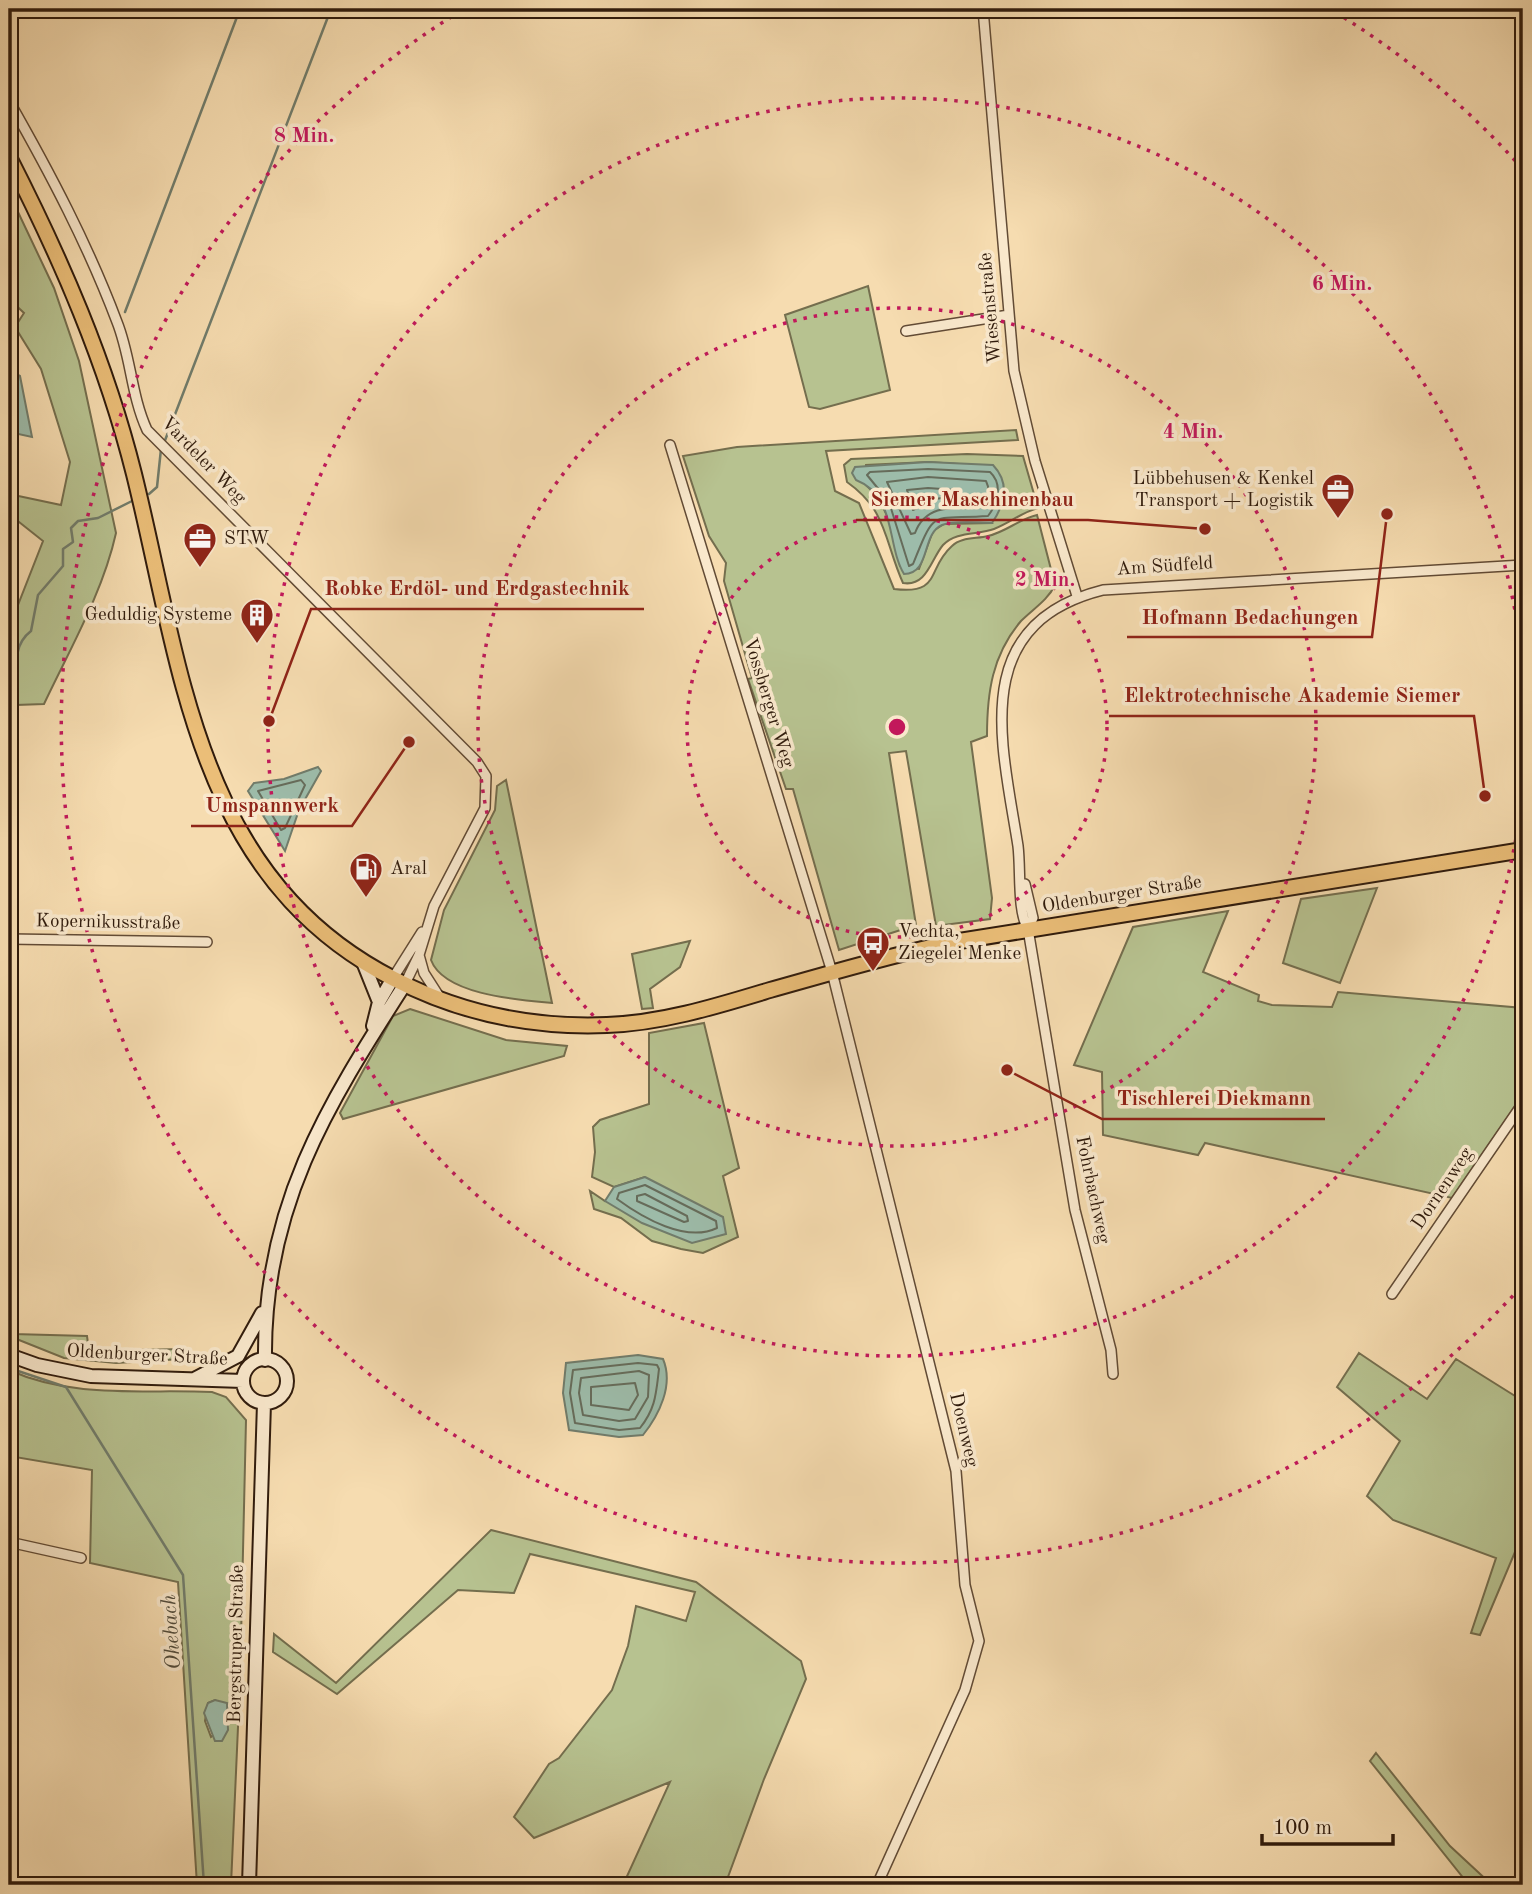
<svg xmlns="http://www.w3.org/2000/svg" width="1532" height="1894" font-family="'Old Standard TT',serif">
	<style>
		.green { fill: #b7c290; stroke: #746e4e; stroke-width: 2; fill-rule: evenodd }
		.water { fill: #9dbcaa; stroke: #717c6b; stroke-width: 2 }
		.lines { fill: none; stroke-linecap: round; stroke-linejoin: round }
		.shore { stroke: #666c5b; stroke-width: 2 }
		.stream { stroke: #717c6b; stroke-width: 2.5 }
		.minor-casing { stroke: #624b35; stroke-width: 12 }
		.secondary-casing { stroke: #301b0c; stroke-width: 16 }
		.primary-casing { stroke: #301b0c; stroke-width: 18 }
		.minor { stroke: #f9e8cc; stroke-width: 9 }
		.secondary { stroke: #f9e8cc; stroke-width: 12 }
		.primary { stroke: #ebbe78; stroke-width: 14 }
		.ring { fill: none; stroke: #c2185b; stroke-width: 3.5; stroke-dasharray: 3.5 7 }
		.labels { text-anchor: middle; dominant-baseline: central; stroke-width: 7; stroke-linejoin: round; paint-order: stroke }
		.street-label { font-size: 19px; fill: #301b0c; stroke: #f9e8cc }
		.poi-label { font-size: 19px; fill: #301b0c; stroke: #f9e8cc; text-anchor: start }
		.water-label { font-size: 21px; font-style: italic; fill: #514b3b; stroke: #f9e8cc }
		.centre { fill: #c2185b; stroke: #f9e8cc; stroke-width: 3.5 }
		.ring-label { font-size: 21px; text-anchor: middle; font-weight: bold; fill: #c2185b; stroke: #f9e8cc; stroke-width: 7; stroke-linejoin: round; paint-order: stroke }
		.leader { fill: none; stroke: #8f2418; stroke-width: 2.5 }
		.callout-dot { fill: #8f2418; stroke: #f9e8cc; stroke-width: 2.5 }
		.callout-label { font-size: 21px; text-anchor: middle; font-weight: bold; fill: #8f2418; stroke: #f9e8cc; stroke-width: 7; stroke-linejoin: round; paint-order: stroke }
	</style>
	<rect width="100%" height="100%" fill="#f6dcb0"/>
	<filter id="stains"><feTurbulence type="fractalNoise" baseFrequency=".00286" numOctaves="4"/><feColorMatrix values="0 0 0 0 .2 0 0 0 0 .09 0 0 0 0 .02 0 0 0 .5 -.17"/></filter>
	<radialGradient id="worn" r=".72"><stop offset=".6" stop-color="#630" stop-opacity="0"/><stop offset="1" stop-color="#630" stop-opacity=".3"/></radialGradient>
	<path class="green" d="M9 193 54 288 79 361 116 533C103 592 70 649 44 704L16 705 9 732V628L43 541 9 514V494L61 505 70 462 41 369 15 327 24 313 9 299Z
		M868 286 890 390 820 409 809 407 785 315Z
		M1016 430 1018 440 826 451 835 491 859 503 894 589C942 595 926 569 952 546 961 537 976 539 988 536 1006 532 1019 519 1037 515L1055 585C1048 600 1033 609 1021 621 992 655 987 693 987 736L971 742 992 898 990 919 936 926 906 751 889 753 916 925 839 950 793 789H786L748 679 752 678 724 581 726 563 709 536 683 456 737 447Z
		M967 454 1023 456 1038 508C1022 512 1010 523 994 529 978 535 956 531 943 545 931 559 927 587 903 583 884 541 888 511 847 482L844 465 851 459ZM928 462 958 464 992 523 944 524 933 531 919 569 900 566C894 534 889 506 864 483L866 465Z
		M506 780 552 1003C519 1000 444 995 431 960L444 910 495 810 497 786Z
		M1377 888 1340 983 1283 963 1301 899Z
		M1228 911 1203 972 1259 995 1258 1001 1272 1005 1332 1007 1338 992 1523 1008V1095L1452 1198 1205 1143 1198 1155 1103 1135 1102 1072 1074 1065 1133 927Z
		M690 941 680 967 650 989 653 1008 642 1009 632 954Z
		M410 1009 506 1040 567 1046 564 1056 343 1119 340 1113 393 1016Z
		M704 1023 739 1168 723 1176 738 1237 703 1253 681 1249 652 1241 621 1218 594 1209 590 1191 605 1201 645 1177 614 1187 592 1177 595 1152 593 1127 600 1120 649 1104V1033Z
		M9 1331 13 1334 87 1336 89 1351 182 1349 181 1359 116 1363 64 1358 9 1336Z
		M1359 1353 1427 1399 1456 1359 1523 1401V1533L1480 1635 1471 1633 1496 1558 1393 1520 1367 1496 1400 1441 1337 1387Z
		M9 1370C73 1399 144 1389 212 1392L226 1397 246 1420 240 1682 231 1885H197L178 1582 90 1563 92 1470 9 1456ZM215 1700 228 1708 227 1726 211 1737 205 1721 208 1703Z
		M491 1530 696 1582 801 1661 806 1679 764 1779 725 1885H623L670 1782 534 1838 514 1817 549 1764 559 1758 612 1690 628 1646 636 1606 686 1621 695 1592 530 1554 514 1593 458 1590 337 1694 273 1652 274 1634 336 1683Z
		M1376 1753 1450 1846 1492 1885H1469L1370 1761Z"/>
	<path class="water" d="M13 372 20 376 32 437 9 432V374Z
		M928 462 993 465C1010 483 1005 504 992 523 977 523 955 520 942 525 921 534 931 574 904 574 886 544 897 496 856 480L852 473 855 467Z
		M318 767 321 771 299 810 285 851 248 791 254 783 284 779Z
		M645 1177 723 1217 726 1234 692 1243 642 1223 605 1201 614 1187Z
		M638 1355 663 1359C674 1385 659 1415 643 1435L619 1437 569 1430 563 1393 566 1363Z
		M215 1700 227 1703 228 1730 222 1741H215L204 1713 208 1703Z"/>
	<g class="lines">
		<path class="shore" d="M928 469 990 472C1003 484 998 503 988 516 930 520 936 507 913 564L909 566 889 502 867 475 870 472Z
			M928 477 986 481C990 489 990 501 982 507 956 508 926 503 915 533L911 534 887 482Z
			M928 488 956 490 958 495 936 499 913 510 907 490Z
			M301 780 305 785 285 828 281 830 258 791Z
			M645 1185 716 1221 717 1228C686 1243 643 1218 617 1199L619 1193Z
			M645 1194 687 1216 688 1221 684 1222 637 1201V1196Z
			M638 1363 657 1365 659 1369C656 1393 656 1408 640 1428L619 1430 575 1423 570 1393 573 1370Z
			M639 1371 649 1375 648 1397 635 1419 619 1421 583 1415 579 1393 581 1378Z
			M635 1383 638 1395 629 1410 591 1405V1387Z"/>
		<path class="stream" d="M125 312 240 9
			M164 443 331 9
			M149 494 157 487 161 449
			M9 714C31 694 1 654 31 631L38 595 63 566V549L73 542 71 528 78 521 98 518 132 501
			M9 1368 66 1387 183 1575 204 1885"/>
		<defs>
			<path id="minor" d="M983 9 1014 371 1035 461 1077 596
				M9 101C50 173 88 245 117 322 131 357 131 395 147 430L477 762 486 776 485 808 434 906 419 955 405 984
				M906 331 1009 315
				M670 445 832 972 956 1471 965 1585 979 1641 965 1690 877 1885
				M1025 884 1033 918 1028 929
				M9 939 207 942
				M419 955 424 973 440 998
				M393 978 422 932
				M1392 1294 1523 1103
				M1113 1374 1111 1350 1075 1210 1028 929C1017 911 1021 870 1018 846 1002 744 967 624 1103 590L1523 565
				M9 1542 81 1558"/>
			<path id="secondary" d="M363 962 379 1002
				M373 1026 379 1002 393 978
				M9 1355 37 1365 91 1376 243 1381
				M243 1381a22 22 0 1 1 44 0a22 22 0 1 1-44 0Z
				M265 1360C263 1208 326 1107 405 984
				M196 1378 238 1356 262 1313
				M249 1885 264 1403"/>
			<path id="primary" d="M9 157C61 259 106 362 134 474 182 667 195 877 394 979 460 1013 533 1028 607 1025 663 1023 717 1006 770 990 831 973 891 955 953 942L1523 850"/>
		</defs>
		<use href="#minor" class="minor-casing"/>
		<use href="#secondary" class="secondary-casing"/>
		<use href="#primary" class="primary-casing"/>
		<use href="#minor" class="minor"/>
		<use href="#secondary" class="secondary"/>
		<use href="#primary" class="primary"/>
	</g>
	<g class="ring">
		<circle cx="897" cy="727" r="210"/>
		<circle cx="897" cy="727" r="419"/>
		<path d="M1523 787A629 629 0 1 1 1523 667"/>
		<path d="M1520 1288A838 838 0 1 1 459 12M1335 12A838 838 0 0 1 1520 166"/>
	</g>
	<defs>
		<symbol id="office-pin" viewBox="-11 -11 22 30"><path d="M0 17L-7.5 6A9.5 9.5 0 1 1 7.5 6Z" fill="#8f2418" stroke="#f9e8cc"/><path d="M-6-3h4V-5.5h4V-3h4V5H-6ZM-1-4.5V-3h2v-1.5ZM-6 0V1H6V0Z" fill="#fff"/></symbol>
		<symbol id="building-pin" viewBox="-11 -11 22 30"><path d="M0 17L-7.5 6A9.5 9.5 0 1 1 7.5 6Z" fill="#8f2418" stroke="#f9e8cc"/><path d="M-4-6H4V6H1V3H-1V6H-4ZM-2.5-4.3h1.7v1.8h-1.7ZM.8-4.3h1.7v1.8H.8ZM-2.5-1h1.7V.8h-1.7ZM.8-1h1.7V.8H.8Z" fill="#fff"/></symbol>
		<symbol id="fuel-pin" viewBox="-11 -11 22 30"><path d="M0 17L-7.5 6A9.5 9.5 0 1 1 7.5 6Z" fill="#8f2418" stroke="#f9e8cc"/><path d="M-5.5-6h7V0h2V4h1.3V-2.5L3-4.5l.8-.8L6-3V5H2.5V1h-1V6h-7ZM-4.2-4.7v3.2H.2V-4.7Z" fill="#fff"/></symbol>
		<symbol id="bus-pin" viewBox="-11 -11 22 30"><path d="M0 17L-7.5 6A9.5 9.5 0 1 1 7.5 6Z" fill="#8f2418" stroke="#f9e8cc"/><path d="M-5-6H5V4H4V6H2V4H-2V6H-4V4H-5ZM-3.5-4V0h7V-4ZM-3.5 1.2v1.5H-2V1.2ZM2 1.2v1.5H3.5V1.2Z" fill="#fff"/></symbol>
	</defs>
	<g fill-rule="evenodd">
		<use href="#office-pin" x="1319" y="471" width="38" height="52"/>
		<use href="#office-pin" x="181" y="520" width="38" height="52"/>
		<use href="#building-pin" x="238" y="596" width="38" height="52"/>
		<use href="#fuel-pin" x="347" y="850" width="38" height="52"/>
		<use href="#bus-pin" x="854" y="924" width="38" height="52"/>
	</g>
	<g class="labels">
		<g class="street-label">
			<text transform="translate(991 308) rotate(-95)">Wiesenstraße</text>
			<text transform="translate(203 461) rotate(46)">Vardeler Weg</text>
			<text transform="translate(1165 567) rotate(-4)">Am Südfeld</text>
			<text transform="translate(768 703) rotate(73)">Vossberger Weg</text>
			<text transform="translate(1122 895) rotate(-9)">Oldenburger Straße</text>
			<text transform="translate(108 923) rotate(1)">Kopernikusstraße</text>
			<text transform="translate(1443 1189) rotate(-56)">Dornenweg</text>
			<text transform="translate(1092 1190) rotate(78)">Fohrbachweg</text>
			<text transform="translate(147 1356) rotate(3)">Oldenburger Straße</text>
			<text transform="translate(963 1430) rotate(77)">Doenweg</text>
			<text transform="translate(237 1644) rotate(-89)">Bergstruper Straße</text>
		</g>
		<g class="poi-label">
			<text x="1314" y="479" text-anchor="end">Lübbehusen &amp; Kenkel<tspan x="1314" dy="22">Transport + Logistik</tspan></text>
			<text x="224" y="539">STW</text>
			<text x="232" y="615" text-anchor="end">Geduldig Systeme</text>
			<text x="390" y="869">Aral</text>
			<text x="898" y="932">Vechta,<tspan x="898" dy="22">Ziegelei Menke</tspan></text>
		</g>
		<g class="water-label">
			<text transform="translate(172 1632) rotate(-94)">Ohebach</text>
		</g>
	</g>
	<circle cx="897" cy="727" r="10" class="centre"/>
	<g class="ring-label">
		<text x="304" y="142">8 Min.</text>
		<text x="1342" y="290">6 Min.</text>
		<text x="1193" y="438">4 Min.</text>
		<text x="1045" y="586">2 Min.</text>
	</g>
	<path class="leader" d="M1205 529L1088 520H856M269 721L311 609H644M1387 514L1372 637H1127M1485 796L1474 716H1109M409 742L352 826H191M1007 1070L1102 1119H1325"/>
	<g class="callout-dot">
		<circle cx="1205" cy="529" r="7"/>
		<circle cx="269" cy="721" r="7"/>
		<circle cx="1387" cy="514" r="7"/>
		<circle cx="1485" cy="796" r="7"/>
		<circle cx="409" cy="742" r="7"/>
		<circle cx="1007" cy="1070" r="7"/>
	</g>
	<g class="callout-label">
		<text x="972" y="506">Siemer Maschinenbau</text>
		<text x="477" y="595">Robke Erdöl- und Erdgastechnik</text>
		<text x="1250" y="624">Hofmann Bedachungen</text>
		<text x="1292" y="702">Elektrotechnische Akademie Siemer</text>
		<text x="272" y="812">Umspannwerk</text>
		<text x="1214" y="1105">Tischlerei Diekmann</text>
	</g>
	<rect width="1532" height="1894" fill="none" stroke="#f6dcb0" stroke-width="35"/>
	<rect x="10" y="10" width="1511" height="1873" fill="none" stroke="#301b0c" stroke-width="3.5"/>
	<rect x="18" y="18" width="1497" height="1859" fill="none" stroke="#301b0c" stroke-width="2"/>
	<path d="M1262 1834v10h131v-10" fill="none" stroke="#301b0c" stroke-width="3.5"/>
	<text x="1273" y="1834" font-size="21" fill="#301b0c" stroke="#f9e8cc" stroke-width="5" paint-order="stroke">100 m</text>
	<rect width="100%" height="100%" filter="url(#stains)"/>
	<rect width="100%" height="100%" fill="url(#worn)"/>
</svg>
